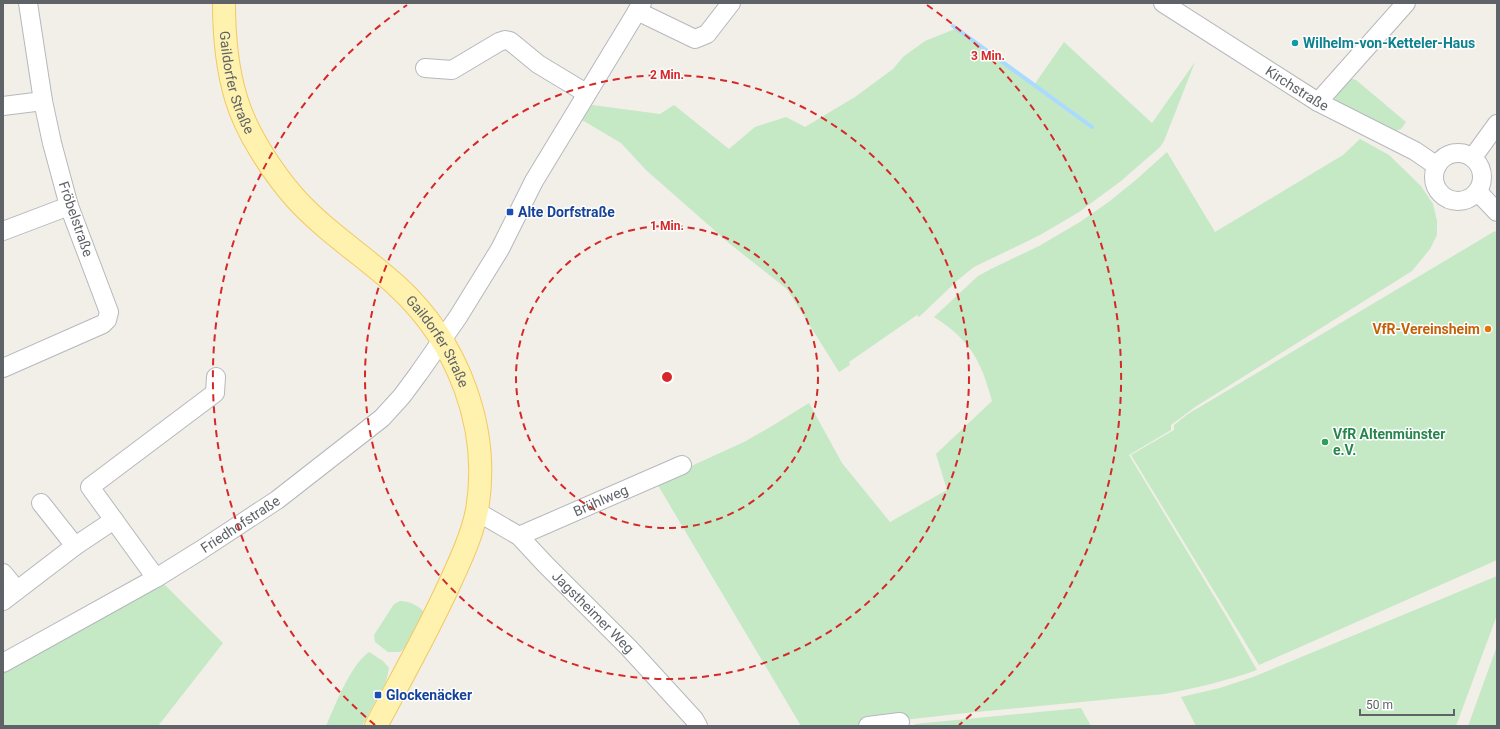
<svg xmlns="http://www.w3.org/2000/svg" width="1500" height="729" font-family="Roboto,sans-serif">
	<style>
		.green { fill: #c5e8c5 }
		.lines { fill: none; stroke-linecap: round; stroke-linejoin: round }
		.stream { stroke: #aadaff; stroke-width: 4 }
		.minor-casing { stroke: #b5b8bc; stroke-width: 20 }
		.major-casing { stroke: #f2c960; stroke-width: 24 }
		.minor { stroke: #fff; stroke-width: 18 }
		.major { stroke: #fff2af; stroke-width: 22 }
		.ring { fill: none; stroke: #d62828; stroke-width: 2; stroke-dasharray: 7 5 }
		.culture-dot { fill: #0f9aa8; stroke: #fff; stroke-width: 1.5 }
		.transit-dot { fill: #1a4fb4; stroke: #fff; stroke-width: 1.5 }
		.food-dot { fill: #e8710a; stroke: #fff; stroke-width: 1.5 }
		.leisure-dot { fill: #2e9e5b; stroke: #fff; stroke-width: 1.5 }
		.labels { text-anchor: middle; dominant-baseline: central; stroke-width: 3; stroke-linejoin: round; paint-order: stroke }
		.culture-label { font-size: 14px; font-weight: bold; fill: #0d838f; stroke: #fff; text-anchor: start }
		.street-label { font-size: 14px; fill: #5f6368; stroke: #fff }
		.transit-label { font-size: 14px; font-weight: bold; fill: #164399; stroke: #fff; text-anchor: start }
		.food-label { font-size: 14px; font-weight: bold; fill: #c56008; stroke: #fff; text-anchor: end }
		.leisure-label { font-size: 14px; font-weight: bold; fill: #27864d; stroke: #fff; text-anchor: start }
		.centre { fill: #d62828; stroke: #fff; stroke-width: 2 }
		.ring-label { font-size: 12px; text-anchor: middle; font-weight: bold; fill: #d62828; stroke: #fff; stroke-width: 3; stroke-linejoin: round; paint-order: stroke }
	</style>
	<rect width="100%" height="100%" fill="#f1efe8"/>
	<path class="green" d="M955 29 1034 85 1064 42 1152 123 1195 62 1164 141 1160 147 1121 181 1079 212 1040 235 974 267 959 279 919 317 917 315 849 362 850 365 839 372 787 289 730 244 646 170 621 143 582 120 592 105 660 114 674 105 729 149 755 127 786 117 805 127 855 97 893 69 903 57 925 41Z
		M1349 78 1356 80 1406 122 1401 129 1393 132 1338 104 1333 94Z
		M1360 139 1389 155 1421 186 1433 204 1437 221V235L1430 249 1412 271 1195 407 1171 425V430L1129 455 1229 621 1257 670C1226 681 1196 688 1164 694L966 713 850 726H801L656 482 744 442 772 426 809 403 842 463 890 522 947 490 936 454 992 401C981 360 970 340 934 317L978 276 991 269 1039 246 1080 222 1110 201 1137 179 1167 152 1215 232 1343 155Z
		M1495 231 1497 233V560L1259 665 1131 455 1174 430V425L1188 414Z
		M1497 576V615L1456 726H1196L1181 697 1220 688 1253 677Z
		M160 580 223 643 158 726H3V669Z
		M400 601C409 601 418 605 424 612L406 647 400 652H388L375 642 374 635 394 604Z
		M1497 646V726H1468Z
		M369 652 383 661 389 668 386 682 362 726H326C336 704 349 667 369 652Z
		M1081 708 1091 726H915V724Z"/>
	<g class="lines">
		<path class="stream" d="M953 26 1092 127"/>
		<defs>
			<g id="minor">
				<path id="s1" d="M1163 3 1318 102 1415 151 1437 166"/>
				<path d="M637 11 695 39 707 34 731 3"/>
				<path d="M425 68 452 70 499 42 505 40 510 41 538 64 586 93"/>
				<path d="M1318 102 1406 3"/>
				<path d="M3 106 43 101"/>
				<circle cx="1458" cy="177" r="24"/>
				<path d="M1473 157 1497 124"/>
				<path d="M1478 192 1497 212"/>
				<path d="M3 231 69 206"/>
				<path d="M3 368 103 324 107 320 109 312 69 206 52 143 43 101 28 3"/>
				<path d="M41 503 75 546"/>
				<path id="s2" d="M476 511 519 536 545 564 629 648 694 719 698 726"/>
				<path id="s3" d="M519 536 682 465"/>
				<path d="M3 573 17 590"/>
				<path d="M156 578 90 487 215 393 216 377"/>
				<path d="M3 601 75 546 114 520"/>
				<path id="s4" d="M3 663 156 578 201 550 277 500 382 418 402 396 419 373 458 317 500 249 534 181 642 3"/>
				<path d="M868 726 900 722"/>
			</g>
			<g id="major">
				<path id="s5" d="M224 3C224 34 227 68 236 98 246 132 272 172 296 199 326 232 364 256 397 286 458 342 491 428 477 510 472 536 460 561 449 585 427 633 401 679 376 726"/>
			</g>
		</defs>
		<use href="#minor" class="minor-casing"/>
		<use href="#major" class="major-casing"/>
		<use href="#minor" class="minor"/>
		<use href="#major" class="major"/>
	</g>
	<g class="ring">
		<circle cx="667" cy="377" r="151"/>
		<circle cx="667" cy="377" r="302"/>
		<path d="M375 725A454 454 0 0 1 407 5M927 5A454 454 0 0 1 959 725"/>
	</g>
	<circle class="culture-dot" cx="1295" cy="43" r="4"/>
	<g class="transit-dot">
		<rect x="506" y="208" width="8" height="8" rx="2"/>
		<rect x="374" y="691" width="8" height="8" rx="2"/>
	</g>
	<circle class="food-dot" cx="1488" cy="329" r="4"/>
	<circle class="leisure-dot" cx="1325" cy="442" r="4"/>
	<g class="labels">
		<g class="culture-label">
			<text x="1303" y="43">Wilhelm-von-Ketteler-Haus</text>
		</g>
		<g class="street-label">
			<text stroke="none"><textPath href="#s5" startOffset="81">Gaildorfer Straße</textPath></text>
			<text stroke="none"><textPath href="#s1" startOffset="159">Kirchstraße</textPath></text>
			<text transform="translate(76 219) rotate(71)">Fröbelstraße</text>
			<text stroke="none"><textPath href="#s5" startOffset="417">Gaildorfer Straße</textPath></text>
			<text stroke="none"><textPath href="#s3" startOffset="89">Brühlweg</textPath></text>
			<text stroke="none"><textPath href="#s4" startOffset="275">Friedhofstraße</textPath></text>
			<text stroke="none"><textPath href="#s2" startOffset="156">Jagstheimer Weg</textPath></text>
		</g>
		<g class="transit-label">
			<text x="518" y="212">Alte Dorfstraße</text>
			<text x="386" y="695">Glockenäcker</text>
		</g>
		<g class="food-label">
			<text x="1480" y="329">VfR-Vereinsheim</text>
		</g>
		<g class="leisure-label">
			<text x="1333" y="434">VfR Altenmünster<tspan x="1333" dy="16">e.V.</tspan></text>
		</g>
	</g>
	<circle cx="667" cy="377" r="6" class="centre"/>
	<g class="ring-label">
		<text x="988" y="60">3 Min.</text>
		<text x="667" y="79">2 Min.</text>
		<text x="667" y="230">1 Min.</text>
	</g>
	<rect width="1500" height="729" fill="none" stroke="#5f6368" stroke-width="8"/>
	<path d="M1360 709v6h94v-6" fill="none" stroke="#5f6368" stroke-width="2"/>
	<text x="1366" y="709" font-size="12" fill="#5f6368" stroke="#ffffff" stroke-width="3" paint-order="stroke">50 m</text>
</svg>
